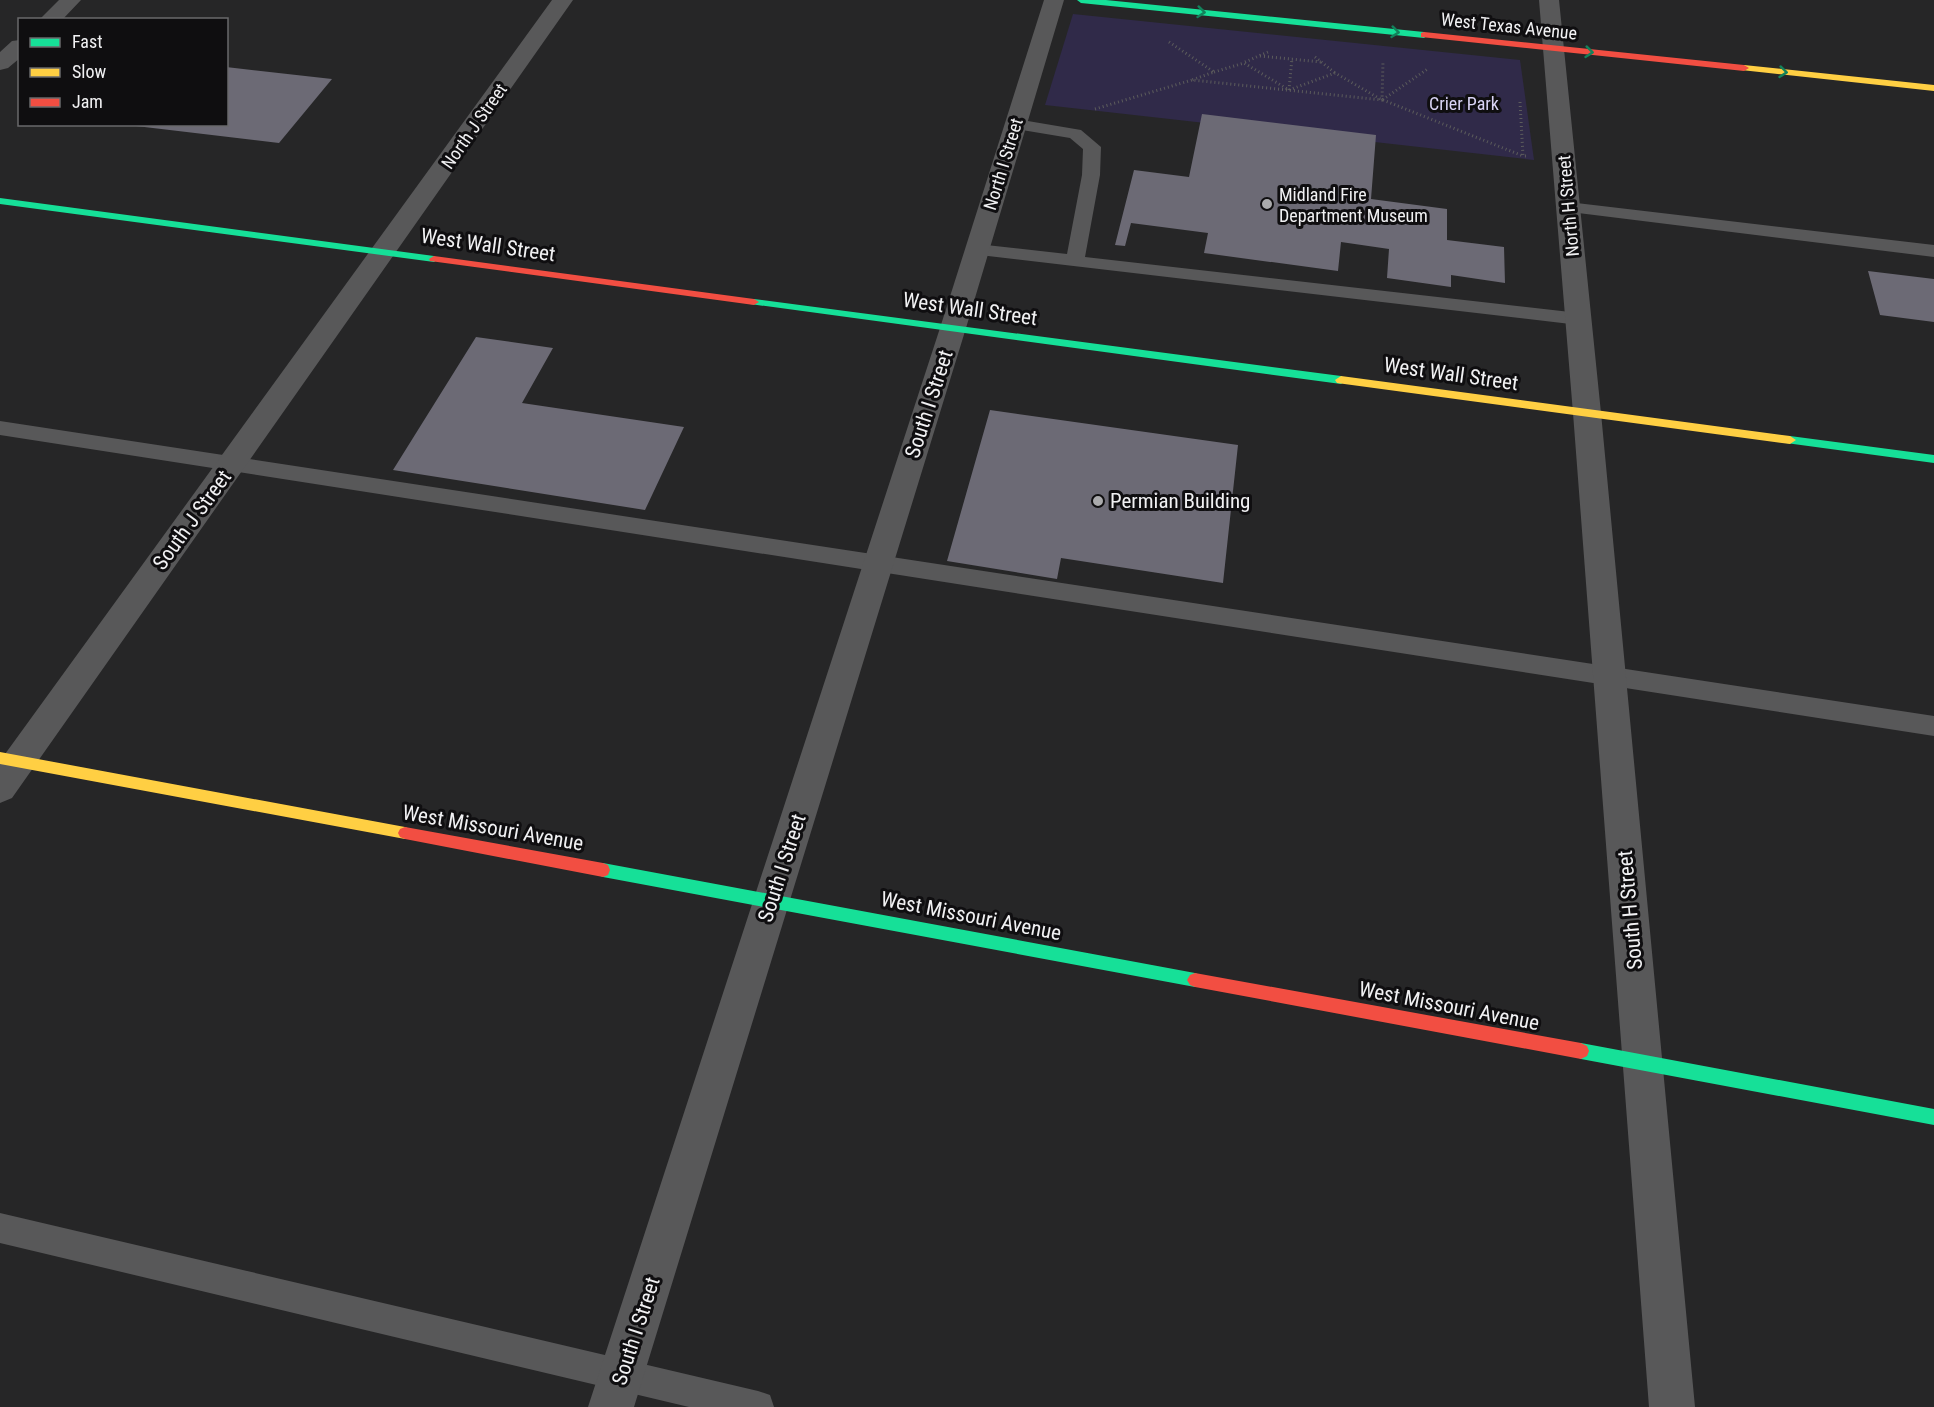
<svg xmlns="http://www.w3.org/2000/svg" width="1934" height="1407" font-family="'Roboto Condensed',sans-serif">
	<style>
		.green { fill: #302a49 }
		.building { fill: #6c6a75 }
		.lines { fill: none; stroke-linecap: round; stroke-linejoin: round }
		.path { stroke: #5c5c5c; stroke-width: 3; stroke-dasharray: 1 3; stroke-linecap: butt }
		.lane { fill: #585859; fill-rule: evenodd }
		.street { fill: #585859; fill-rule: evenodd }
		.fast { fill: #16e098; fill-rule: evenodd }
		.slow { fill: #ffcf43; fill-rule: evenodd }
		.jam { fill: #f24e42; fill-rule: evenodd }
		.oneway { stroke: #13825b }
		.poi-dot { fill: #aaaaac; stroke: #0f0e10; stroke-width: 2 }
		.labels { text-anchor: middle; dominant-baseline: central; stroke-width: 6; stroke-linejoin: round; paint-order: stroke }
		.far-street-label { font-size: 18px; fill: #f1f1f3; stroke: #0f0e10 }
		.far-park-label { font-size: 18px; fill: #d9d4f5; stroke: #0f0e10 }
		.far-poi-label { font-size: 18px; fill: #f1f1f3; stroke: #0f0e10; text-anchor: start }
		.street-label { font-size: 21px; fill: #f1f1f3; stroke: #0f0e10 }
		.poi-label { font-size: 21px; fill: #f1f1f3; stroke: #0f0e10; text-anchor: start }
	</style>
	<rect width="100%" height="100%" fill="#262627"/>
	<path class="green" d="M1073 14 1520 60 1534 160 1045 105Z"/>
	<path class="building" d="M226 67 332 79 279 143 136 126 226 124Z
		M1202 114 1376 135 1371 199 1447 209V240L1504 247 1505 283 1451 275V287L1387 278 1389 249 1341 242 1338 271 1204 253 1208 233 1131 223 1125 246 1115 245 1134 170 1189 177Z
		M1868 271 1934 279V322L1880 315Z
		M476 337 553 348 522 403 684 427 645 510 393 470Z
		M990 410 1238 445 1223 583 1061 558 1057 579 947 561Z"/>
	<g class="lines">
		<path class="path" d="M1169 42 1214 72 1192 80 1382 100 1383 61
			M1260 56 1321 62
			M1315 57 1335 73
			M1245 62 1268 52
			M1214 72 1244 63 1289 90 1335 73 1382 100 1429 68
			M1289 90 1292 58
			M1383 100 1523 156
			M1520 102 1523 156H1528
			M1095 109 1192 80"/>
		<path class="lane" d="M1016 119 1081 130 1101 147 1100 175 1085 257 1579 313 1586 315 1589 319 1586 323 1579 325 971 254 968 250 971 246 977 244 1067 254 1082 175 1083 149 1070 138 1010 128 1008 124 1010 120Z
			M1568 202 1934 245V257L1562 211 1559 207 1562 203Z
			M0 421 1934 716V736L0 435Z
			M0 1213 758 1391 770 1395 774 1407H689L0 1243Z"/>
		<path class="street" d="M59 0H81L62 20H39Z
			M552 0H573L12 798 0 803V761Z
			M1044 0H1064L966 328 634 1407H588L940 328Z
			M1539 0H1559L1601 413 1695 1407H1649L1573 413Z
			M20 40V58L8 68 0 70V52L12 41Z"/>
		<path class="fast" d="M1077 0H1106L1424 32 1428 35 1424 38 1081 3Z
			M0 198 434 256 439 259 434 262 0 204Z
			M754 299 1341 376 1347 380 1341 384 750 304 749 302Z
			M1790 436 1934 455V463L1786 443 1784 440 1786 437Z
			M603 863 1195 973 1200 975 1203 980 1200 985 1195 987 603 877 598 875 596 870 598 865Z
			M1581 1043 1934 1109V1125L1581 1059 1575 1056 1573 1051 1575 1046Z"/>
		<path class="slow" d="M1744 65 1934 85V91L1741 70 1739 68Z
			M1341 376 1790 436 1796 440 1790 444 1337 383 1335 380Z
			M0 752 405 827 410 829 412 833 410 837 405 839 0 764Z"/>
		<path class="jam" d="M1424 32 1744 65 1749 68 1744 71 1421 37V33Z
			M434 256 754 299 759 302 754 305 430 261 429 259Z
			M405 827 603 863 608 865 610 870 608 875 603 877 405 839 400 837 398 833 400 829Z
			M1195 973 1581 1043 1587 1046 1589 1051 1587 1056 1581 1059 1195 987 1190 985 1187 980 1190 975Z"/>
	</g>
	<defs><path id="oneway-chevron" d="M-2-3.5L2.5 0L-2 3.5" fill="none" stroke-width="1.6" stroke-linecap="round" stroke-linejoin="round" transform="scale(1.5)"/></defs>
	<g class="oneway">
		<use href="#oneway-chevron" transform="translate(1201 12) rotate(6)"/>
		<use href="#oneway-chevron" transform="translate(1395 32) rotate(6)"/>
		<use href="#oneway-chevron" transform="translate(1589 52) rotate(6)"/>
		<use href="#oneway-chevron" transform="translate(1783 72) rotate(6)"/>
	</g>
	<g class="poi-dot">
		<circle cx="1267" cy="204" r="6"/>
		<circle cx="1098" cy="501" r="6"/>
	</g>
	<g class="labels">
		<g class="far-street-label">
			<text transform="translate(1509 26) rotate(6)">West Texas Avenue</text>
			<text transform="translate(474 126) rotate(-55)">North J Street</text>
			<text transform="translate(1003 164) rotate(-73)">North I Street</text>
			<text transform="translate(1568 206) rotate(-95)">North H Street</text>
		</g>
		<g class="far-park-label">
			<text x="1464" y="103">Crier Park</text>
		</g>
		<g class="far-poi-label">
			<text x="1279" y="194">Midland Fire<tspan x="1279" dy="21">Department Museum</tspan></text>
		</g>
		<g class="street-label">
			<text transform="translate(488 245) rotate(8)">West Wall Street</text>
			<text transform="translate(970 309) rotate(8)">West Wall Street</text>
			<text transform="translate(1451 374) rotate(8)">West Wall Street</text>
			<text transform="translate(929 404) rotate(-72)">South I Street</text>
			<text transform="translate(192 520) rotate(-54)">South J Street</text>
			<text transform="translate(493 828) rotate(10)">West Missouri Avenue</text>
			<text transform="translate(782 868) rotate(-72)">South I Street</text>
			<text transform="translate(1630 910) rotate(-95)">South H Street</text>
			<text transform="translate(971 916) rotate(11)">West Missouri Avenue</text>
			<text transform="translate(1449 1006) rotate(11)">West Missouri Avenue</text>
			<text transform="translate(636 1331) rotate(-72)">South I Street</text>
		</g>
		<g class="poi-label">
			<text x="1110" y="501">Permian Building</text>
		</g>
	</g>
	<rect x="18" y="18" width="210" height="108" fill="#0f0e10" stroke="#69696b" stroke-width="1.5"/>
	<rect x="30" y="38" width="30" height="9" fill="#16e098" stroke="#69696b" stroke-width="1.5"/>
	<text x="72" y="48" font-size="18" fill="#f1f1f3">Fast</text>
	<rect x="30" y="68" width="30" height="9" fill="#ffcf43" stroke="#69696b" stroke-width="1.5"/>
	<text x="72" y="78" font-size="18" fill="#f1f1f3">Slow</text>
	<rect x="30" y="98" width="30" height="9" fill="#f24e42" stroke="#69696b" stroke-width="1.5"/>
	<text x="72" y="108" font-size="18" fill="#f1f1f3">Jam</text>
</svg>
